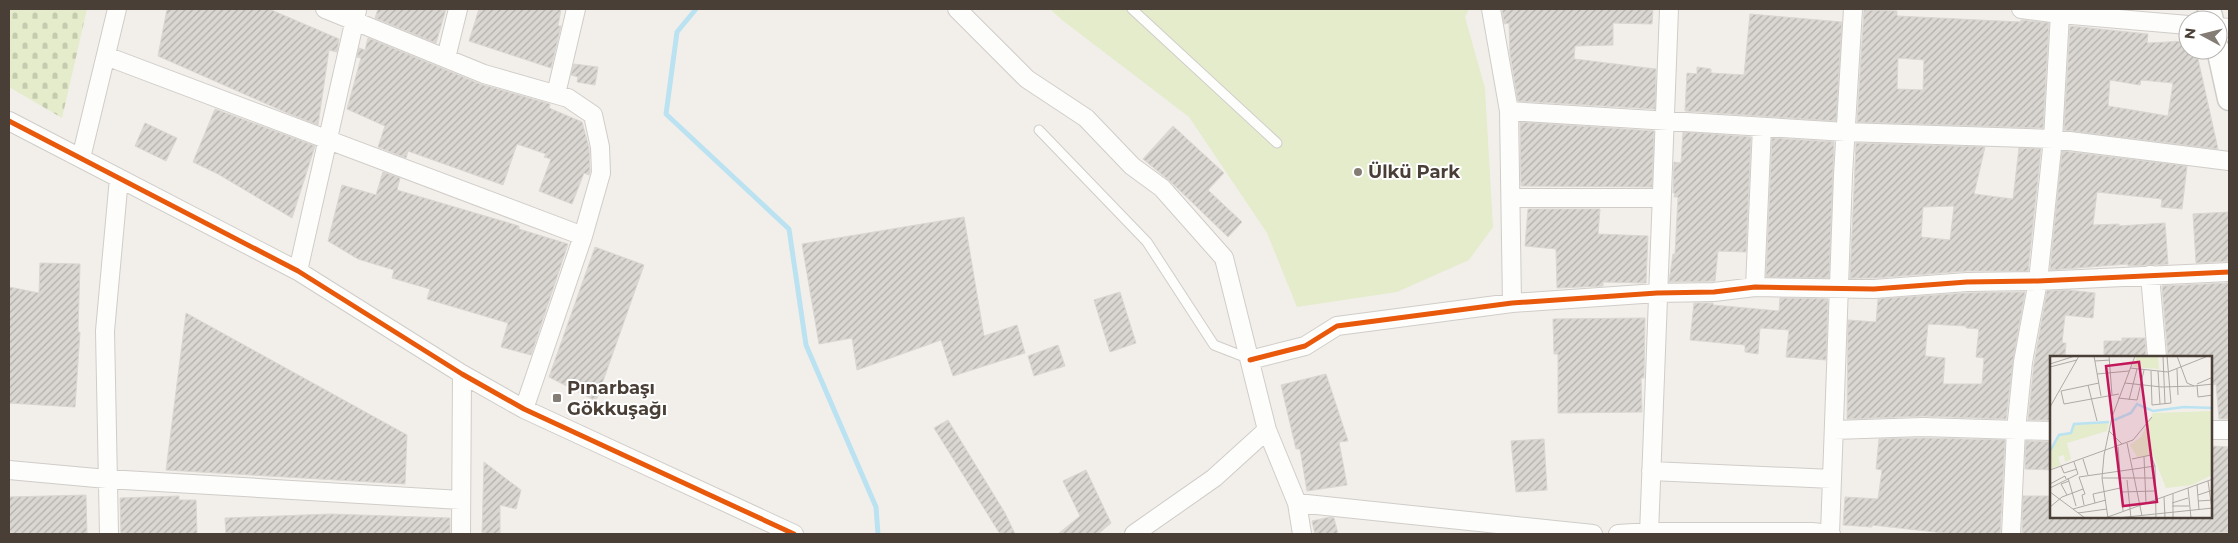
<svg xmlns="http://www.w3.org/2000/svg" width="2238" height="543" font-family="Montserrat,sans-serif">
	<style>
		.cemetery { fill: url(#cemetery-stones) }
		.green { fill: #e4eccb }
		.lines { fill: none; stroke-linecap: round; stroke-linejoin: round }
		.stream { stroke: #bbe2f1; stroke-width: 5 }
		.building { fill: url(#building-hatch); stroke: #dad6d1; fill-rule: evenodd }
		.service-casing { stroke: #d0cdc9; stroke-width: 11 }
		.minor-casing { stroke: #d0cdc9; stroke-width: 20 }
		.tertiary-casing { stroke: #d0cdc9; stroke-width: 25 }
		.service { stroke: #fdfdfc; stroke-width: 9 }
		.minor { stroke: #fdfdfc; stroke-width: 18 }
		.tertiary { stroke: #fdfdfc; stroke-width: 22 }
		.cycleway-casing { stroke: #fff; stroke-width: 8 }
		.cycleway { stroke: #e8590c; stroke-width: 5 }
		.poi-dot { fill: #847d76; stroke: #fff; stroke-width: 2 }
		.labels { text-anchor: middle; dominant-baseline: central; stroke-width: 4; stroke-linejoin: round; paint-order: stroke }
		.poi-label { font-size: 18px; font-weight: bold; fill: #493f37; stroke: #fff; text-anchor: start }
		.inset-river { fill: none; stroke: #bbe2f1; stroke-width: 2.5 }
		.inset-road { fill: none; stroke: #aea9a3; stroke-width: 1 }
		.view { fill: #c2185b; fill-opacity: 0.15; stroke: #c2185b; stroke-width: 2.5 }
		.inset-edge { fill: none; stroke: #493f37; stroke-width: 2.5 }
	</style>
	<defs>
		<pattern id="cemetery-stones" width="16" height="16" patternUnits="userSpaceOnUse" patternTransform="scale(1.25)"><rect width="16" height="16" fill="#e4eccb"/><path d="M2 7V4a2 2 0 0 1 4 0v3zM10 15v-3a2 2 0 0 1 4 0v3z" fill="#c5cbaf"/></pattern>
		<pattern id="building-hatch" width="6" height="6" patternUnits="userSpaceOnUse" patternTransform="scale(1.25)"><rect width="6" height="6" fill="#dad6d2"/><path d="M-1 1l2-2M0 6l6-6M5 7l2-2" fill="none" stroke="#b3afab"/></pattern>
	</defs>
	<rect width="100%" height="100%" fill="#f2efeb"/>
	<path class="cemetery" d="M9 9H87L62 118 9 87Z"/>
	<path class="green" d="M1050 9H1469L1465 17 1485 88 1493 227 1469 260 1397 292 1297 307 1267 233 1189 117 1062 20Z"/>
	<g class="lines">
		<path class="stream" d="M696 9 677 32 666 114 789 229 806 345 876 507 878 534"/>
	</g>
	<path class="building" d="M167 9H269L339 39 337 52 329 50 318 125 285 112 158 56Z
		M378 9H446L436 43 375 18Z
		M479 9H561L558 26H561L551 68 469 41Z
		M1502 9H1653L1652 24 1613 23V45L1575 46 1574 59 1656 69 1655 109 1518 101 1510 54 1509 23 1504 24Z
		M1864 10 1897 11V16L2021 22V20L2049 23 2043 128 1857 122ZM1898 58 1924 60 1923 90 1897 89Z
		M1750 14 1842 22 1836 121 1685 111 1687 73 1697 74V67L1711 69V73L1744 75Z
		M2070 26 2148 34 2147 43 2188 41V50H2196L2218 149 2064 130ZM2110 80 2140 85 2141 80 2173 83 2168 116 2108 106Z
		M368 38 480 84 550 104 549 108 582 122 589 148 590 172 589 175 584 173 572 204 539 191 551 159 544 157 546 154 517 144 503 185 408 151 406 158 378 147 385 126 347 109 361 58 357 57 359 48 365 50Z
		M574 64 598 67 595 85 577 82 578 77 571 75Z
		M215 109 315 146 292 218 218 174 193 162Z
		M1520 122 1654 131 1652 187 1521 186Z
		M145 123 177 138 166 161 135 146Z
		M1173 126 1224 173 1208 190 1242 222 1228 237 1170 181 1143 159Z
		M1683 132 1751 137 1746 252 1718 251 1715 281 1669 282 1673 254H1675L1678 197H1674L1675 193H1673L1674 162 1681 163Z
		M1772 138 1834 142 1829 278 1766 277Z
		M1856 143 1985 147 1974 194 2013 199 2019 148 2041 149 2028 271H1967L1874 278H1850ZM1954 206 1950 240 1921 237 1923 207Z
		M2062 151 2187 166 2182 209 2161 207 2162 199 2097 192 2093 225 2119 224V226L2165 223 2168 264 2128 266V264L2050 270Z
		M383 172 400 178 397 190 519 226V229L568 244 531 355 501 347 508 323 427 299 430 289 392 278 394 270 358 259 328 241 342 185 376 195Z
		M1528 209H1600L1598 234 1648 236 1646 283 1603 282V286L1557 288 1556 249 1525 246Z
		M2229 212V261L2196 263 2193 214Z
		M964 217 984 336 1017 325 1025 353 953 376 941 340 857 370 852 338 819 344 802 244Z
		M595 247 644 265 596 401 549 377Z
		M40 263 80 264 78 332H80L75 407 9 403V287L39 293Z
		M2229 283V419H2219L2216 384 2212 385V357H2168L2162 286Z
		M2068 290 2095 293 2093 318 2065 315 2062 343H2066L2065 357H2052V420H2028L2034 364 2047 291Z
		M1120 292 1136 343 1110 352 1094 300Z
		M2025 292 2013 360 2006 419 1923 416 1847 419 1848 320 1876 322 1878 299 1967 293ZM1928 324 1966 326V328L1979 329 1976 357 1984 358 1982 384H1943L1945 358 1925 356Z
		M1780 298 1828 299 1826 360 1786 357 1789 330 1760 328 1758 354 1745 352V345L1690 340 1694 303H1713V305L1779 311Z
		M186 313 407 435 405 484 166 470Z
		M1645 318 1644 378H1641L1642 412 1558 413V354H1554L1553 319Z
		M2122 338H2145L2146 357H2104V341H2122Z
		M1058 345 1065 366 1034 376 1028 356Z
		M1326 374 1348 441 1339 442 1347 485 1307 491 1300 449H1296L1281 385Z
		M948 420 1005 513 1015 534H1000L934 428Z
		M1923 438 2005 440 2000 534H1953L1872 525V527L1843 525 1845 497 1878 499 1882 470 1876 469 1879 439Z
		M1544 439 1547 490 1516 492 1511 441Z
		M2026 441 2052 442V470L2025 469Z
		M2212 446 2229 447V532L2183 534H2022L2023 496H2052V517H2212Z
		M484 462 521 490 516 509 500 505V534H482Z
		M1086 470 1111 523 1098 534H1058L1080 516 1063 481Z
		M86 495 87 534H9V497Z
		M179 496V500H196L197 534H121L120 498Z
		M330 514 450 518V534H226L225 518Z
		M1330 517 1334 518 1338 534H1315L1312 521Z"/>
	<g class="lines">
		<defs>
			<path id="service" d="M1132 9 1277 143
				M1039 130 1147 242 1214 345 1250 359"/>
			<path id="minor" d="M325 9 484 74 568 98 593 115 600 147 601 173 583 236 524 409
				M957 9 1027 79 1086 118 1132 166 1162 188 1224 258 1267 430 1297 503 1302 534
				M1491 9 1509 111 1512 303
				M2021 9 2060 14 2188 25
				M2218 27 2229 28
				M106 56 583 236
				M446 58 458 9
				M556 94 576 9
				M1509 111 1846 132 2053 139 2229 161
				M9 121 298 271 462 374 524 409 794 534
				M81 158 117 9
				M1511 198H1661
				M298 271 357 10
				M2150 275 2157 357
				M1755 287 1762 127
				M1250 360 1305 346 1337 326 1512 303 1657 293 1714 292 1755 287 1874 289 1967 282 2038 281 2229 272
				M1834 430 1923 427 2052 431
				M2212 430H2229
				M9 470 107 479 461 500
				M1651 471 1832 479
				M1297 503 1593 534
				M109 534 105 331 119 178
				M461 534 462 374
				M1134 534 1214 478 1267 430
				M1618 534 1649 532H1812L1831 534
				M1649 534 1669 9
				M1830 534 1843 175 1853 9
				M2011 534 2016 430 2023 362 2038 281 2053 139 2060 14"/>
			<path id="tertiary" d="M2209 9 2212 20
				M2218 49 2229 99"/>
		</defs>
		<use href="#service" class="service-casing"/>
		<use href="#minor" class="minor-casing"/>
		<use href="#tertiary" class="tertiary-casing"/>
		<use href="#service" class="service"/>
		<use href="#minor" class="minor"/>
		<use href="#tertiary" class="tertiary"/>
		<defs>
			<path id="cycleway" d="M9 121 298 271 462 374 524 409 794 534
				M1250 360 1305 346 1337 326 1512 303 1657 293 1714 292 1755 287 1874 289 1967 282 2038 281 2229 272"/>
		</defs>
		<use href="#cycleway" class="cycleway-casing"/>
		<use href="#cycleway" class="cycleway"/>
	</g>
	<g class="poi-dot">
		<circle cx="1358" cy="172" r="5"/>
		<rect x="552" y="393" width="10" height="10" rx="2.5"/>
	</g>
	<g class="labels">
		<g class="poi-label">
			<text x="1368" y="172">Ülkü Park</text>
			<text x="567" y="388">Pınarbaşı<tspan x="567" dy="21">Gökkuşağı</tspan></text>
		</g>
	</g>
	<g transform="translate(2050 356)">
		<rect width="162" height="162" fill="#f2efeb"/>
		<path d="M59 66 57 75 17 87 21 103 15 106 14 99 8 101 11 109 0 113V95L9 79 20 77 23 68Z" fill="#e4eccb"/>
		<path d="M87 0H108L109 13 83 11Z" fill="#e4eccb"/>
		<path d="M162 55V119L142 129 116 132 103 99 87 101 80 89 91 81 103 57Z" fill="#e4eccb"/>
		<path class="inset-river" d="M62 65 81 57 87 48 103 55 134 51 163 52M0 95 9 79 21 77 24 68 59 66"/>
		<path class="inset-road" d="M44 0 51 40M59 0 62 39M113 0 115 48M127 0 137 27 144 30 163 28M45 5 60 4M0 8 25 0M0 11 27 4M80 12 118 16 158 0M127 13 128 39M101 15 102 49 121 47 117 0M108 15 110 48M47 18 79 15M49 27 11 35 14 48 69 38M75 27 112 31 144 30M147 28 163 21M38 29 47 65M147 29 148 41 163 39M68 42 87 44 94 14M79 44 87 13M0 51 29 0M59 75 72 88M77 87 92 160M68 91 73 155M94 101 96 147M33 103 38 119M82 103 101 99 105 110 106 162M11 110 14 117 27 113M0 114 83 84 102 61M29 121 105 110M29 121 35 138 32 139 34 149M18 122 26 150M52 122H105M77 124 81 162M158 125 163 160M0 128 15 120 16 123M147 129 149 154M0 132 28 118 24 106M138 132 141 162M0 136 35 162M71 136 104 135M123 138V162M17 139 11 128 19 125M148 139 163 134M114 141 115 162M148 145 163 144M45 147 43 138 70 132M122 147 138 142M122 150H139M0 151 12 141 33 133M23 153 56 144M28 157 57 153M55 162 163 123M58 162 52 122 54 99 62 61 85 0M67 162 163 152"/>
		<path class="view" d="M89 6 107 146 73 150 56 10Z"/>
		<rect width="162" height="162" class="inset-edge"/>
	</g>
	<rect width="2238" height="543" fill="none" stroke="#493f37" stroke-width="20"/>
	<g transform="translate(2203 35) rotate(277)"><circle r="24" fill="#ffffff" stroke="#b6b2af"/>
	<path d="M0-4L9 19L0 12L-9 19Z" fill="#847d76"/>
	<text y="-8" font-size="14" font-weight="bold" text-anchor="middle" fill="#493f37">N</text>
	</g>
</svg>
